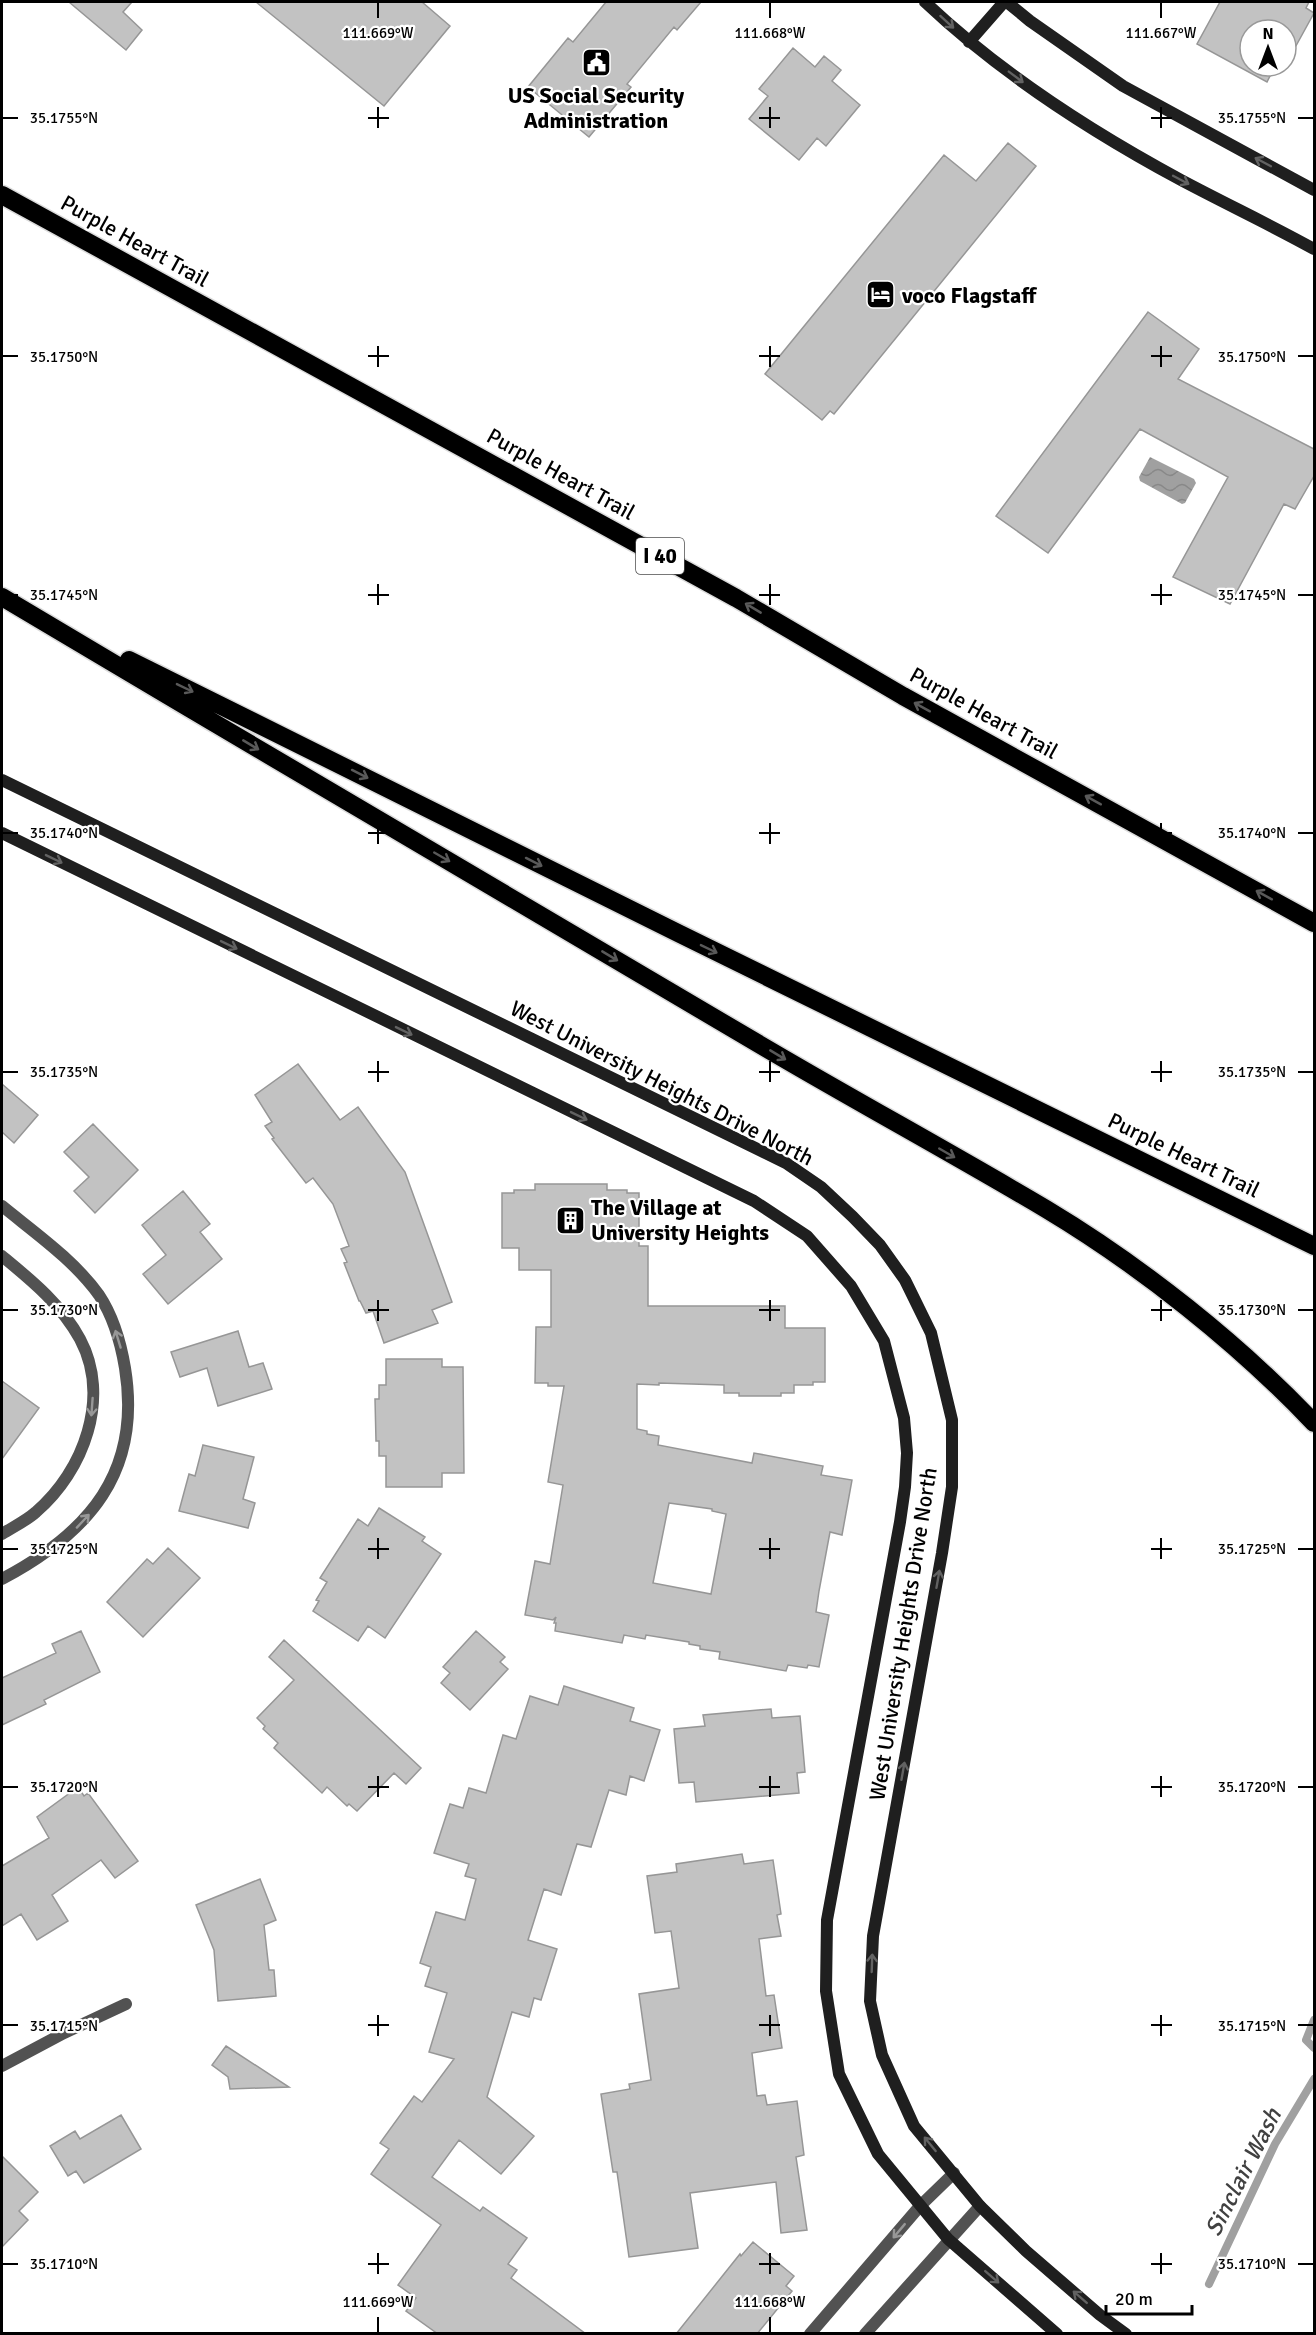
<svg xmlns="http://www.w3.org/2000/svg" width="1316" height="2335" font-family="Signika,sans-serif">
	<style>
		.water { fill: url(#water-waves) }
		.lines { fill: none; stroke-linecap: round; stroke-linejoin: round }
		.stream { stroke: #a0a0a0; stroke-width: 8 }
		.building { fill: #c2c2c2; stroke: #969696; stroke-width: 1.5; fill-rule: evenodd }
		.highway-casing { stroke: #dbdbdb; stroke-width: 21 }
		.street { stroke: #525252; stroke-width: 12 }
		.secondary { stroke: #1f1f1f; stroke-width: 12 }
		.highway { stroke: #000; stroke-width: 18 }
		.oneway { stroke: #626262 }
		.oneway2 { stroke: #595959 }
		.oneway3 { stroke: #979797 }
		.ticks { fill: none; stroke: #000; stroke-width: 2 }
		.labels { text-anchor: middle; dominant-baseline: central; stroke-width: 4.5; stroke-linejoin: round; paint-order: stroke }
		.shield { fill: #fff; stroke: #4c4c4c; stroke-width: 1.5 }
		.shield-label { font-size: 21px; font-weight: bold; fill: #000 }
		.poi-label { font-size: 22px; font-weight: bold; fill: #000; stroke: #fff; text-anchor: start }
		.street-label { font-size: 22px; fill: #000; stroke: #fff }
		.water-label { font-size: 24px; font-style: italic; fill: #414141; stroke: #fff }
		.ticks-label { font-size: 15px; text-anchor: middle; fill: #000; stroke: #fff; stroke-width: 4.5; stroke-linejoin: round; paint-order: stroke }
	</style>
	<defs>
		<pattern id="water-waves" width="16" height="10" patternUnits="userSpaceOnUse" patternTransform="scale(1.5)"><rect width="16" height="10" fill="#a0a0a0"/><path d="M0 5q4-4 8 0t8 0" fill="none" stroke="#888"/></pattern>
	</defs>
	<rect width="100%" height="100%" fill="#fff"/>
	<path class="water" d="M1150 457 1194 479 1196 483 1185 503 1182 504 1140 481 1139 477Z"/>
	<g class="lines">
		<path class="stream" d="M1314 2020 1306 2040 1314 2048
			M1209 2284 1275 2144 1314 2079"/>
	</g>
	<path class="building" d="M69 2H132L123 12 142 30 126 50Z
		M256 2H422L450 26 384 106Z
		M606 2H701L677 30 674 27 627 84 631 87 589 137 528 87 568 38 573 42Z
		M1220 2H1309L1306 8 1314 13 1286 64V30H1250V66H1275L1267 82 1197 44Z
		M793 48 815 67 824 56 841 70 832 81 860 105 826 146 817 138 799 160 749 119 768 96 759 89Z
		M1008 143 1036 166 834 414 830 411 822 420 765 374 944 155 976 181Z
		M1148 312 1199 349 1178 379 1314 449V476L1295 509 1284 504 1230 604 1173 577 1228 477 1140 429 1048 553 996 516Z
		M298 1064 340 1120 358 1107 405 1172 452 1302 432 1310 438 1323 384 1343 373 1311 366 1313 360 1301H359L344 1263 347 1262 341 1249 349 1246 333 1204 313 1178 306 1183 272 1139 274 1138 265 1126 272 1122 255 1095Z
		M2 1084 38 1115 14 1143 2 1132Z
		M93 1124 138 1170 95 1213 74 1191 89 1177 64 1152Z
		M535 1184H607V1190H627V1193H639V1246H648V1306H785V1328H825V1382H813V1385H794V1393H781V1396H739V1393H724V1385L659 1383V1385L637 1384V1429L647 1431V1434L659 1436 658 1445 752 1463 754 1453 823 1466 821 1475 852 1480 842 1535 830 1532 819 1591 816 1612 829 1615 819 1667 808 1665 807 1668 788 1665 786 1671 719 1659 720 1652 700 1649V1646L689 1644V1642L646 1635 645 1639 624 1635 622 1643 555 1631 556 1623H554L556 1617 553 1620 525 1615 535 1561 550 1564 563 1485 548 1482 564 1386H548V1383H535L536 1327H551V1270H519V1248H502V1193H514V1190H535ZM669 1503 712 1509V1511L726 1514 711 1594 653 1583Z
		M183 1191 210 1224 200 1232 222 1259 168 1304 143 1274 166 1255 142 1225Z
		M238 1331 249 1367 263 1363 272 1389 218 1406 207 1368 180 1377 171 1352Z
		M386 1359H442V1367H463L464 1473H442V1487H386V1456H379V1441H376L375 1399H379V1385H386Z
		M2 1381 39 1408 2 1459Z
		M203 1445 254 1457 243 1499 255 1503 248 1528 179 1511 189 1474 195 1476Z
		M379 1508 425 1537 422 1541 441 1554 385 1638 368 1626 358 1641 313 1611 319 1601 316 1600 327 1582 320 1578 358 1519 368 1526Z
		M168 1548 200 1578 143 1637 107 1602 147 1559 153 1564Z
		M81 1631 100 1672 44 1700 46 1704 2 1725V1678L56 1653 52 1644Z
		M476 1631 505 1657 500 1662 508 1669 470 1710 441 1683 450 1673 443 1667Z
		M284 1640 421 1768 406 1784 394 1773 357 1811 349 1804 347 1806 327 1787 322 1793 274 1748 278 1743 263 1729 265 1726 257 1718 294 1680 269 1657Z
		M564 1686 634 1708 630 1721 660 1730 644 1781 630 1776 626 1795 609 1790 591 1847 577 1844 561 1895 544 1889 528 1940 557 1949 541 2000 534 1998 529 2017 512 2012 487 2097 534 2136 501 2174 459 2140 432 2177 480 2211 483 2207 527 2238 508 2264 517 2270 511 2278 586 2334H438L406 2311 416 2298 398 2285 441 2225 371 2174 389 2149 380 2143 414 2096 422 2102 454 2059 429 2052 447 1993 425 1986 431 1967 420 1963 436 1912 465 1920 476 1879 465 1876 469 1864 434 1853 450 1804 463 1808 469 1788 486 1793 503 1735 516 1739 530 1696 558 1705Z
		M771 1709 772 1718 800 1716 805 1772 797 1773 799 1793 696 1802 694 1782 679 1783 674 1729 705 1726 703 1715Z
		M78 1787 84 1796 88 1793 138 1861 115 1878 101 1860 52 1895 68 1921 37 1940 21 1914 2 1926V1866L49 1838 37 1817Z
		M742 1854 744 1864 773 1860 781 1914 777 1915 781 1936 759 1939 766 1996 774 1995 782 2048 752 2053 757 2096 765 2095 767 2105 797 2101 804 2155 796 2157 807 2230 781 2233 776 2182 690 2193 698 2248 629 2257 617 2172H613L601 2094 630 2089 629 2084 651 2080 639 1994 679 1988 671 1931 655 1933 647 1876 677 1872 676 1864Z
		M260 1879 276 1920 264 1925 269 1970H274L276 1996 218 2001 214 1950 196 1905Z
		M226 2046 289 2087 230 2089 228 2077 212 2065Z
		M121 2115 141 2149 84 2183 76 2171 68 2176 50 2146 75 2131 80 2139Z
		M2 2156 38 2192 19 2211 28 2220 2 2247Z
		M753 2242 794 2276 786 2286 792 2291 757 2334H676L740 2254 741 2256Z"/>
	<g class="lines">
		<defs>
			<path id="highway" d="M2 195 736 598 903 696 1314 923
				M2 597C257 749 513 899 769 1050 861 1104 955 1155 1046 1209 1141 1266 1238 1343 1314 1423
				M129 660 680 934 1314 1246"/>
		</defs>
		<use href="#highway" class="highway-casing"/>
		<path class="street" d="M2 1206C35 1233 74 1260 99 1295 113 1316 121 1344 125 1368 142 1472 89 1533 2 1579
			M2 1256C31 1280 61 1304 80 1339 111 1397 84 1471 36 1512 26 1521 13 1527 2 1534
			M2 2066 64 2033 126 2004
			M810 2334 920 2206 954 2173
			M865 2334 980 2206"/>
		<path class="secondary" d="M925 2C1000 73 1090 131 1181 180 1226 204 1271 225 1314 249
			M1007 2 1030 21 1123 86 1314 190
			M969 42 1004 2
			M2 780 786 1163 821 1187 853 1217 880 1245 905 1280 931 1333 952 1420V1487L942 1553 873 1936 870 2001 882 2055 914 2126 980 2206 1026 2251 1100 2315 1126 2334
			M2 833 754 1201 807 1236 851 1286 884 1341 904 1418 907 1453 905 1487 900 1522 827 1920 826 1991 839 2074 878 2154 948 2239 1057 2334"/>
		<use href="#highway" class="highway"/>
	</g>
	<defs><path id="oneway-shaft" d="M-6 0H5M1.5-3L5.5 0L1.5 3" fill="none" stroke-width="1.6" stroke-linecap="round" stroke-linejoin="round" transform="scale(1.5)"/></defs>
	<g class="oneway">
		<use href="#oneway-shaft" transform="translate(947 22) rotate(42)"/>
		<use href="#oneway-shaft" transform="translate(1016 77) rotate(37)"/>
		<use href="#oneway-shaft" transform="translate(1263 162) rotate(-152)"/>
		<use href="#oneway-shaft" transform="translate(1181 180) rotate(28)"/>
		<use href="#oneway-shaft" transform="translate(54 859) rotate(26)"/>
		<use href="#oneway-shaft" transform="translate(229 945) rotate(26)"/>
		<use href="#oneway-shaft" transform="translate(404 1031) rotate(26)"/>
		<use href="#oneway-shaft" transform="translate(579 1116) rotate(26)"/>
		<use href="#oneway-shaft" transform="translate(938 1579) rotate(-80)"/>
		<use href="#oneway-shaft" transform="translate(903 1771) rotate(-80)"/>
		<use href="#oneway-shaft" transform="translate(872 1963) rotate(-88)"/>
		<use href="#oneway-shaft" transform="translate(930 2144) rotate(-129)"/>
		<use href="#oneway-shaft" transform="translate(992 2277) rotate(41)"/>
		<use href="#oneway-shaft" transform="translate(1080 2297) rotate(-139)"/>
	</g>
	<g class="oneway2">
		<use href="#oneway-shaft" transform="translate(753 608) rotate(-149)"/>
		<use href="#oneway-shaft" transform="translate(185 688) rotate(26)"/>
		<use href="#oneway-shaft" transform="translate(922 707) rotate(-151)"/>
		<use href="#oneway-shaft" transform="translate(251 745) rotate(31)"/>
		<use href="#oneway-shaft" transform="translate(360 774) rotate(27)"/>
		<use href="#oneway-shaft" transform="translate(1093 800) rotate(-151)"/>
		<use href="#oneway-shaft" transform="translate(442 857) rotate(30)"/>
		<use href="#oneway-shaft" transform="translate(534 862) rotate(27)"/>
		<use href="#oneway-shaft" transform="translate(1264 895) rotate(-151)"/>
		<use href="#oneway-shaft" transform="translate(709 949) rotate(26)"/>
		<use href="#oneway-shaft" transform="translate(610 956) rotate(31)"/>
		<use href="#oneway-shaft" transform="translate(778 1055) rotate(31)"/>
		<use href="#oneway-shaft" transform="translate(947 1153) rotate(30)"/>
	</g>
	<g class="oneway3">
		<use href="#oneway-shaft" transform="translate(118 1339) rotate(-107)"/>
		<use href="#oneway-shaft" transform="translate(92 1407) rotate(94)"/>
		<use href="#oneway-shaft" transform="translate(83 1521) rotate(-47)"/>
		<use href="#oneway-shaft" transform="translate(899 2231) rotate(130)"/>
	</g>
	<path class="ticks" d="M378 3V18M770 3V18M1161 3V18M378 107V128M770 107V128M1161 107V128M3 118H18M368 118H389M759 118H780M1151 118H1172M1298 118H1313M378 346V367M770 346V367M1161 346V367M3 356H18M368 356H389M759 356H780M1151 356H1172M1298 356H1313M378 584V605M770 584V605M1161 584V605M3 595H18M368 595H389M759 595H780M1151 595H1172M1298 595H1313M378 823V844M770 823V844M1161 823V844M3 833H18M368 833H389M759 833H780M1151 833H1172M1298 833H1313M378 1061V1082M770 1061V1082M1161 1061V1082M3 1072H18M368 1072H389M759 1072H780M1151 1072H1172M1298 1072H1313M378 1300V1321M770 1300V1321M1161 1300V1321M3 1310H18M368 1310H389M759 1310H780M1151 1310H1172M1298 1310H1313M378 1538V1559M770 1538V1559M1161 1538V1559M3 1549H18M368 1549H389M759 1549H780M1151 1549H1172M1298 1549H1313M378 1776V1797M770 1776V1797M1161 1776V1797M3 1787H18M368 1787H389M759 1787H780M1151 1787H1172M1298 1787H1313M378 2015V2036M770 2015V2036M1161 2015V2036M3 2025H18M368 2025H389M759 2025H780M1151 2025H1172M1298 2025H1313M378 2253V2274M770 2253V2274M1161 2253V2274M3 2264H18M368 2264H389M759 2264H780M1151 2264H1172M1298 2264H1313M378 2317V2332M770 2317V2332"/>
	<defs>
		<symbol id="civic-square" viewBox="-11 -11 22 22"><rect x="-9" y="-9" width="18" height="18" rx="4" fill="#000" stroke="#fff"/><path d="M-.6-6.5H3V-4.5H.6V-3L4-1V1h2V6H-6V1h2V-1L-.6-3ZM-1.2 2.5V6h2.4V2.5Z" fill="#fff"/></symbol>
		<symbol id="hotel-square" viewBox="-11 -11 22 22"><rect x="-9" y="-9" width="18" height="18" rx="4" fill="#000" stroke="#fff"/><path d="M-6-4.5h1.5V1H6V5H4.5V3h-9V5H-6ZM-4 0a1.8 1.8 0 1 1 3.6 0ZM.5 0V-2.5h3Q6-2.5 6 0Z" fill="#fff"/></symbol>
		<symbol id="building-square" viewBox="-11 -11 22 22"><rect x="-9" y="-9" width="18" height="18" rx="4" fill="#000" stroke="#fff"/><path d="M-4-6H4V6H1V3H-1V6H-4ZM-2.5-4.3h1.7v1.8h-1.7ZM.8-4.3h1.7v1.8H.8ZM-2.5-1h1.7V.8h-1.7ZM.8-1h1.7V.8H.8Z" fill="#fff"/></symbol>
	</defs>
	<g fill-rule="evenodd">
		<use href="#civic-square" x="580" y="46" width="33" height="33"/>
		<use href="#hotel-square" x="864" y="278" width="33" height="33"/>
		<use href="#building-square" x="554" y="1204" width="33" height="33"/>
	</g>
	<g class="labels">
		<rect class="shield" x="636" y="538" width="48" height="36" rx="4.5"/>
		<g class="shield-label">
			<text x="660" y="556">I 40</text>
		</g>
		<g class="poi-label">
			<text x="596" y="95" text-anchor="middle">US Social Security<tspan x="596" dy="25">Administration</tspan></text>
			<text x="902" y="295">voco Flagstaff</text>
			<text x="591" y="1207">The Village at<tspan x="591" dy="25">University Heights</tspan></text>
		</g>
		<g class="street-label">
			<text transform="translate(135 241) rotate(29)">Purple Heart Trail</text>
			<text transform="translate(561 474) rotate(29)">Purple Heart Trail</text>
			<text transform="translate(984 713) rotate(29)">Purple Heart Trail</text>
			<text transform="translate(662 1083) rotate(27)">West University Heights Drive North</text>
			<text transform="translate(1184 1155) rotate(26)">Purple Heart Trail</text>
			<text transform="translate(903 1634) rotate(-81)">West University Heights Drive North</text>
		</g>
		<g class="water-label">
			<text transform="translate(1243 2172) rotate(-63)">Sinclair Wash</text>
		</g>
	</g>
	<g class="ticks-label">
		<text x="378" y="38">111.669°W</text>
		<text x="770" y="38">111.668°W</text>
		<text x="1161" y="38">111.667°W</text>
		<text x="64" y="123">35.1755°N</text>
		<text x="1252" y="123">35.1755°N</text>
		<text x="64" y="362">35.1750°N</text>
		<text x="1252" y="362">35.1750°N</text>
		<text x="64" y="600">35.1745°N</text>
		<text x="1252" y="600">35.1745°N</text>
		<text x="64" y="838">35.1740°N</text>
		<text x="1252" y="838">35.1740°N</text>
		<text x="64" y="1077">35.1735°N</text>
		<text x="1252" y="1077">35.1735°N</text>
		<text x="64" y="1315">35.1730°N</text>
		<text x="1252" y="1315">35.1730°N</text>
		<text x="64" y="1554">35.1725°N</text>
		<text x="1252" y="1554">35.1725°N</text>
		<text x="64" y="1792">35.1720°N</text>
		<text x="1252" y="1792">35.1720°N</text>
		<text x="64" y="2031">35.1715°N</text>
		<text x="1252" y="2031">35.1715°N</text>
		<text x="64" y="2269">35.1710°N</text>
		<text x="1252" y="2269">35.1710°N</text>
		<text x="378" y="2307">111.669°W</text>
		<text x="770" y="2307">111.668°W</text>
	</g>
	<rect width="1316" height="2335" fill="none" stroke="#000000" stroke-width="6"/>
	<g transform="translate(1268 48)"><circle r="28" fill="#ffffff" stroke="#999999" stroke-width="1.5"/>
	<path d="M0-4.5L10 22L0 15L-10 22Z" fill="#000000"/>
	<text y="-9" font-size="16" font-weight="bold" text-anchor="middle" fill="#000000">N</text>
	</g>
	<path d="M1106 2305v9h86v-9" fill="none" stroke="#000000" stroke-width="3"/>
	<text x="1115" y="2305" font-size="18" fill="#000000" stroke="#ffffff" stroke-width="4.5" paint-order="stroke">20 m</text>
</svg>
